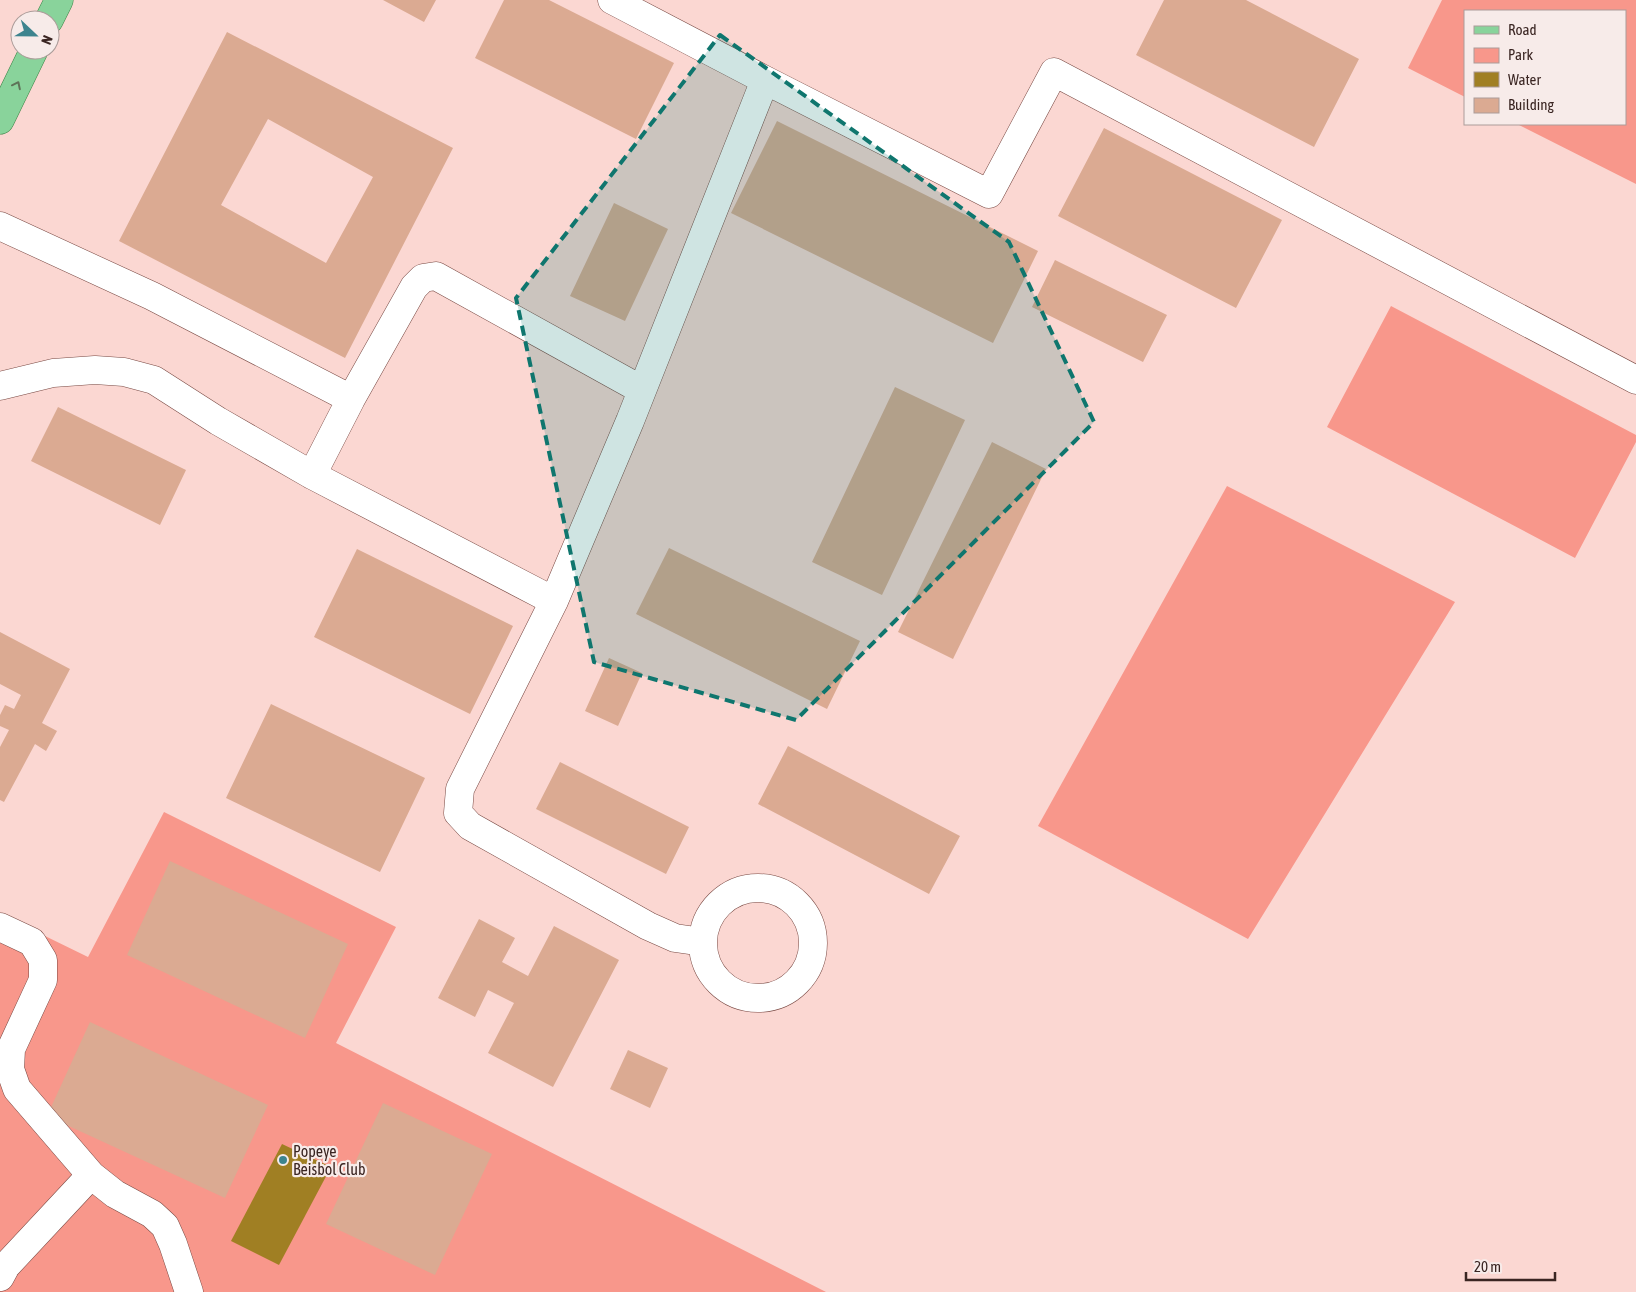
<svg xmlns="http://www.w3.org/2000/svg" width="1636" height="1292" font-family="'Asap Condensed',sans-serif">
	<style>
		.green { fill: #f8978b }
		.water { fill: #a07f23 }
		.building { fill: #dbaa92; fill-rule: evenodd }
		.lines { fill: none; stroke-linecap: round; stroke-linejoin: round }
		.minor-casing { stroke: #794943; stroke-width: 29 }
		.major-casing { stroke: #3b8345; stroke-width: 29 }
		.minor { stroke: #fff; stroke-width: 28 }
		.major { stroke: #89d39b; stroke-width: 28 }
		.oneway { stroke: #5e7358 }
		.marked { fill: #0f766e; fill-opacity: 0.2; stroke: #0f766e; stroke-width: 4; stroke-dasharray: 10 6; stroke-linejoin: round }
		.poi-dot { fill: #3d848e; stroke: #f7ebe9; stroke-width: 2 }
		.labels { text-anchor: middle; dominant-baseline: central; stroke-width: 4.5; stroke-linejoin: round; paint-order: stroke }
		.poi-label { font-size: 16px; fill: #3a2522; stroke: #f7ebe9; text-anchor: start }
	</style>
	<rect width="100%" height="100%" fill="#fbd7d2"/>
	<path class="green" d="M1442 0H1636V184L1517 124H1625V11H1465V97L1408 68Z
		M1391 306 1636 435V442L1575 558 1327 427Z
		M1227 486 1455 602 1248 939 1038 826Z
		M164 812 396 927 336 1043 826 1292H0V914L88 957Z"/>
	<path class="water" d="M282 1144 331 1167 279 1265 231 1241Z"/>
	<path class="building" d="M383 0H436L424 22Z
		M504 0H549L674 63 636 139 475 58Z
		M1164 0H1246L1359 59 1314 147 1136 55Z
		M227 32 453 148 345 358 119 241ZM268 119 373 177 326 263 221 205Z
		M777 121 1038 251 993 343 731 213Z
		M1104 128 1282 220 1236 308 1058 216Z
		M614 203 668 229 625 321 570 296Z
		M1055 260 1167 315 1143 362 1032 307Z
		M895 387 965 420 882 595 812 562Z
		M58 407 186 470 160 525 31 461Z
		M992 442 1046 469 953 659 898 632Z
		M669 548 860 641 827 709 636 614Z
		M357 549 513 626 470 714 314 637Z
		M0 632 70 669 42 723 57 731 46 751 35 744 4 802 0 800V747L9 730 0 726V715L5 705 14 709 21 695 0 684Z
		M609 658 642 673 618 726 585 711Z
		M271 704 425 778 380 872 226 798Z
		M788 746 960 836 929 894 758 804Z
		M560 762 689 827 666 874 536 809Z
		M170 861 348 944 305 1038 127 955Z
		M479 919 515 938 502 962 528 976 554 926 619 960 553 1087 488 1053 514 1003 488 990 475 1017 438 998Z
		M90 1022 268 1105 225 1198 47 1116Z
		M628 1050 668 1068 650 1108 610 1089Z
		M383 1103 492 1154 435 1275 326 1224Z"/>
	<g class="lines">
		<defs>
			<path id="minor" d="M612 0 765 80 989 194 1054 72 1636 380
				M0 226 152 296 351 399
				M0 386 53 373 95 370 124 372 154 380 218 421 312 475 554 601
				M312 475 351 399 414 287 423 278 436 276 642 390
				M703 943a55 55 0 1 1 110 0a55 55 0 1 1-110 0Z
				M0 927 32 942 43 960V980L11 1049 10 1069 17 1089 91 1175 115 1194 152 1214 165 1226 173 1244 189 1292
				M703 942 675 938 648 926 470 826 458 813 460 789 554 601 630 421 765 80
				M0 1277 6 1266 91 1175"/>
			<path id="major" d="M49 20 59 0
				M0 120 34 50"/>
		</defs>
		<use href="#minor" class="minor-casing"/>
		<use href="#major" class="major-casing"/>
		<use href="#minor" class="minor"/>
		<use href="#major" class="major"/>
	</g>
	<defs><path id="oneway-chevron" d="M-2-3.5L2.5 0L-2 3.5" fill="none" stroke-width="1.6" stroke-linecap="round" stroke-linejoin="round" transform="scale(1.25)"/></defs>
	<use class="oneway" href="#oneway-chevron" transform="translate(17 85) rotate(-64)"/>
	<path class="marked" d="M720 35 1009 242 1094 422 796 720 594 662 516 298Z"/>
	<circle class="poi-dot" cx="283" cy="1160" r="5"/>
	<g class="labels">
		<g class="poi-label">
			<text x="293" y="1151">Popeye<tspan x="293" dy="18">Beisbol Club</tspan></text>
		</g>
	</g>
	<rect x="1464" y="10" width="162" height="115" fill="#f7ebe9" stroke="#ab9c99"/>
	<rect x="1474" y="26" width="25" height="8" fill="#89d39b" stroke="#ab9c99"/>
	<text x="1508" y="35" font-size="15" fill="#3a2522">Road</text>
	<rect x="1474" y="48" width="25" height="15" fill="#f8978b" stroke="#ab9c99"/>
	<text x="1508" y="60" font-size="15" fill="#3a2522">Park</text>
	<rect x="1474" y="72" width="25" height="15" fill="#a07f23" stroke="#ab9c99"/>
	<text x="1508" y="85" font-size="15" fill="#3a2522">Water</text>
	<rect x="1474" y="98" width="25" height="15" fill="#dbaa92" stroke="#ab9c99"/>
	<text x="1508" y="110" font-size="15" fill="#3a2522">Building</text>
	<g transform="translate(35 35) rotate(112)"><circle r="24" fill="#f7ebe9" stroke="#ab9c99"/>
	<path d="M0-4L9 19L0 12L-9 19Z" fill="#3d848e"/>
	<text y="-8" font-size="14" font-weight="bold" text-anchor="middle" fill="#3a2522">N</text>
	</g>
	<path d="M1466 1272v8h89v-8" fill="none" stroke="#3a2522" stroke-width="2.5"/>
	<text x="1474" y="1272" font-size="15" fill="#3a2522" stroke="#f7ebe9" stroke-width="4" paint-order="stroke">20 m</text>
</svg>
